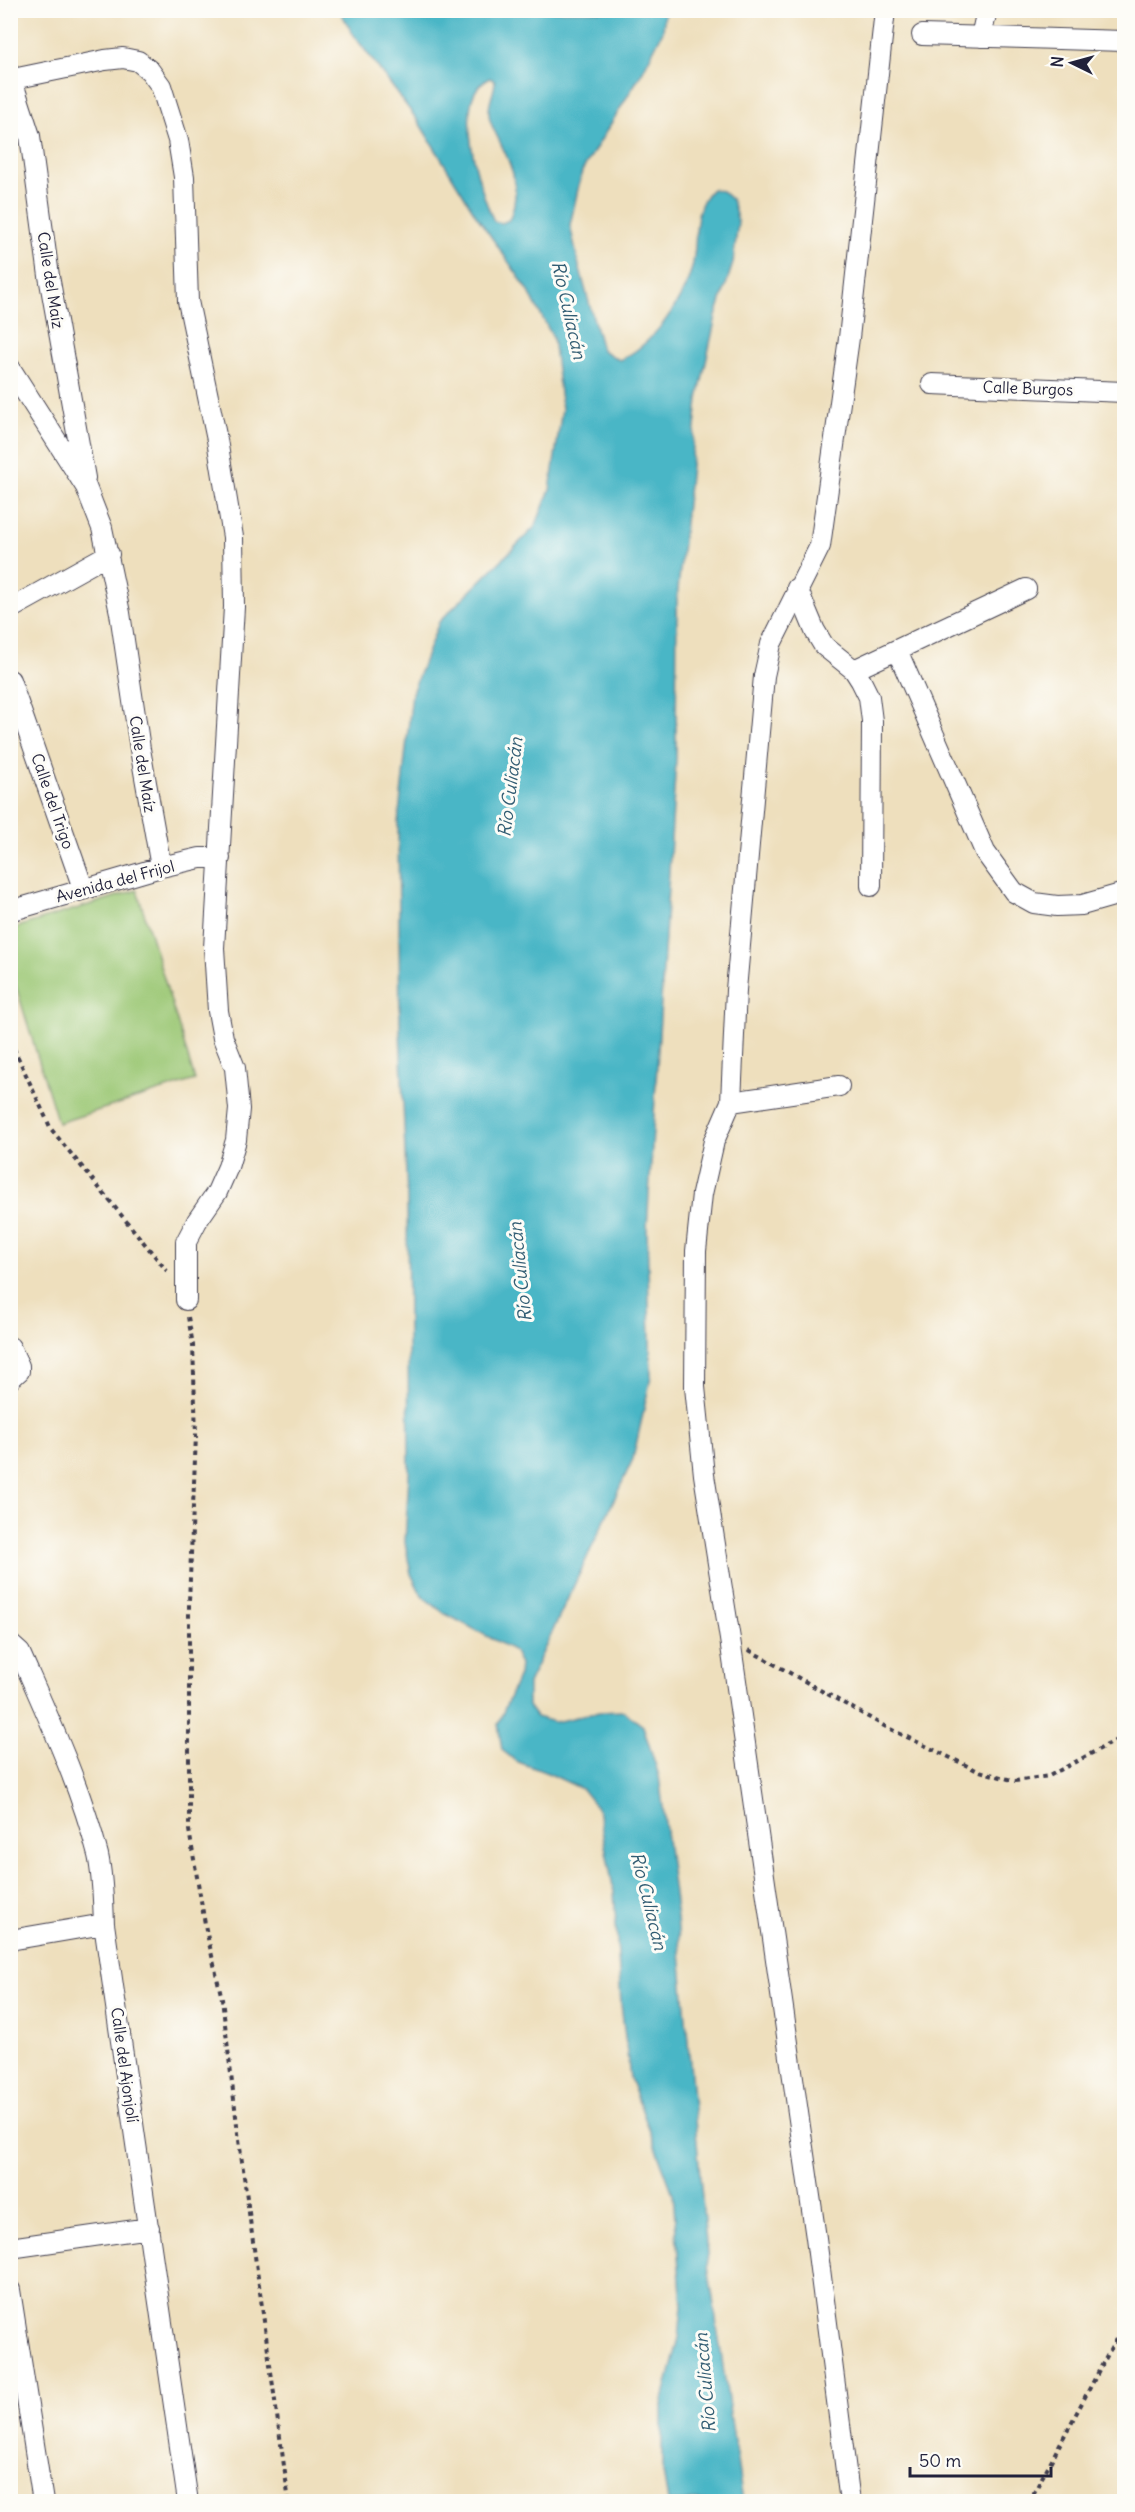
<svg xmlns="http://www.w3.org/2000/svg" width="1135" height="2512" font-family="Delius,sans-serif">
	<style>
		.green { fill: #9cc876; stroke: #5f7558; stroke-width: 1.5 }
		.water { fill: #4ab6c6; stroke: #366c80; stroke-width: 1.5; fill-rule: evenodd }
		.lines { fill: none; stroke-linecap: round; stroke-linejoin: round }
		.minor-casing { stroke: #413e4e; stroke-width: 22 }
		.path { stroke: #413e4e; stroke-width: 4; stroke-dasharray: 4.5 4.5; stroke-linecap: butt }
		.minor { stroke: #fff; stroke-width: 20 }
		.labels { text-anchor: middle; dominant-baseline: central; stroke-width: 6; stroke-linejoin: round; paint-order: stroke }
		.street-label { font-size: 16px; fill: #22223b; stroke: #fdfcf7 }
		.water-label { font-size: 18px; font-style: italic; fill: #325d73; stroke: #fdfcf7 }
	</style>
	<rect width="100%" height="100%" fill="#fdfcf7"/>
	<filter id="ink" filterUnits="userSpaceOnUse"><feTurbulence type="fractalNoise" baseFrequency=".0167" numOctaves="2"/><feDisplacementMap in="SourceGraphic" scale="12" xChannelSelector="R" yChannelSelector="G"/><feConvolveMatrix kernelMatrix="1 2 1 2 8 2 1 2 1" color-interpolation-filters="sRGB"/></filter>
	<filter id="wash" filterUnits="userSpaceOnUse"><feTurbulence type="fractalNoise" baseFrequency=".008" numOctaves="4" result="noise"/><feDisplacementMap in="SourceGraphic" scale="24" xChannelSelector="R" yChannelSelector="G"/><feGaussianBlur stdDeviation="1.35" result="paint"/><feColorMatrix in="noise" values="0 0 0 0 0 0 0 0 0 0 0 0 0 0 0 0 0 1.4 0 .05"/><feComposite in="paint" operator="in"/></filter>
	<g filter="url(#wash)">
		<rect width="100%" height="100%" fill="#eedfbd"/>
		<path class="green" d="M137 890 195 1080 58 1123 11 970V929Z"/>
		<path class="water" d="M340 11H665L663 31 643 71 582 171 570 225 579 266 602 350 619 360C651 347 683 302 692 268 699 241 690 210 712 189L722 191 732 200 738 222 733 263 716 316 698 399 677 599 676 759 647 1228 651 1377 633 1459 528 1684V1706L536 1717 555 1722 599 1712 623 1711 643 1726 659 1776 677 1918 708 2265 743 2501H668L662 2467V2404L679 2338 682 2306 673 2194 630 2078 621 2004 614 1892 598 1809 582 1789 550 1774 516 1761 502 1750 498 1724 519 1675 520 1664 513 1650 444 1613 422 1596 411 1574 405 1542 409 1474 407 1199 400 1030 398 823 412 693 439 622 535 527 550 490 562 409 553 338 528 290 476 215 418 121 353 34ZM490 78 495 81C495 92 488 102 489 114 489 122 495 132 499 140 513 168 522 190 509 220L502 223 494 221C480 192 449 94 490 78Z"/>
	</g>
	<g filter="url(#ink)">
		<g class="lines">
			<defs>
				<path id="minor" d="M922 35 1124 41
					M981 37 987 10
					M10 74 30 136 49 276 85 478
					M13 79 105 60 123 58 138 61 150 71 161 86 178 140 184 177 188 301 217 440 233 537 234 607 214 948 218 1011 223 1038 235 1068 239 1109 236 1140 228 1167 217 1192 197 1221 186 1242V1300
					M10 368 86 487 102 528 120 613 140 749 161 867
					M932 384 1124 392
					M797 588 815 631 824 646 854 670 861 681 869 697 872 721 871 886
					M10 609 109 554
					M897 650 985 852 1014 892 1034 903 1057 906 1082 905 1124 893
					M854 670 1026 589
					M10 680 83 888
					M10 911 161 867 200 858H220
					M731 1102 839 1086
					M10 1347 19 1366V1371L10 1379
					M10 1644 20 1653C49 1719 80 1785 98 1855 103 1878 103 1901 104 1924L188 2502
					M10 1940 104 1924
					M10 2248 149 2228
					M10 2290 43 2502
					M850 2502 816 2238 730 1639 704 1475 695 1387 696 1251 702 1194 714 1141 731 1102 736 990 764 676 771 644 820 546 849 338 885 10"/>
			</defs>
			<use href="#minor" class="minor-casing"/>
			<path class="path" d="M10 1040 51 1129 167 1271
				M188 1317 193 1345 196 1435 189 1602V1830L206 1930 222 1999 238 2133 289 2502
				M749 1650 886 1727 976 1770 1015 1781 1049 1776 1124 1736
				M1029 2502 1124 2324"/>
			<use href="#minor" class="minor"/>
		</g>
	</g>
	<g class="labels">
		<g class="street-label">
			<text transform="translate(51 280) rotate(81)">Calle del Maíz</text>
			<text transform="translate(1028 388) rotate(2)">Calle Burgos</text>
			<text transform="translate(143 764) rotate(81)">Calle del Maíz</text>
			<text transform="translate(53 801) rotate(71)">Calle del Trigo</text>
			<text transform="translate(115 881) rotate(-15)">Avenida del Frijol</text>
			<text transform="translate(125 2065) rotate(82)">Calle del Ajonjolí</text>
		</g>
		<g class="water-label">
			<text transform="translate(569 310) rotate(77)">Río Culiacán</text>
			<text transform="translate(510 787) rotate(-83)">Río Culiacán</text>
			<text transform="translate(520 1272) rotate(-96)">Río Culiacán</text>
			<text transform="translate(649 1901) rotate(76)">Río Culiacán</text>
			<text transform="translate(705 2383) rotate(-95)">Río Culiacán</text>
		</g>
	</g>
	<rect width="1135" height="2512" fill="none" stroke="#fdfcf7" stroke-width="36"/>
	<g transform="translate(1072 63) rotate(275)" stroke="#fdfcf7" stroke-width="4.5" paint-order="stroke">
	<path d="M0-4.5L10 22L0 15L-10 22Z" fill="#22223b"/>
	<text y="-9" font-size="16" font-weight="bold" text-anchor="middle" fill="#22223b">N</text>
	</g>
	<path d="M910 2467v9h141v-9" fill="none" stroke="#22223b" stroke-width="3"/>
	<text x="919" y="2467" font-size="18" fill="#22223b" stroke="#fdfcf7" stroke-width="4.5" paint-order="stroke">50 m</text>
</svg>
